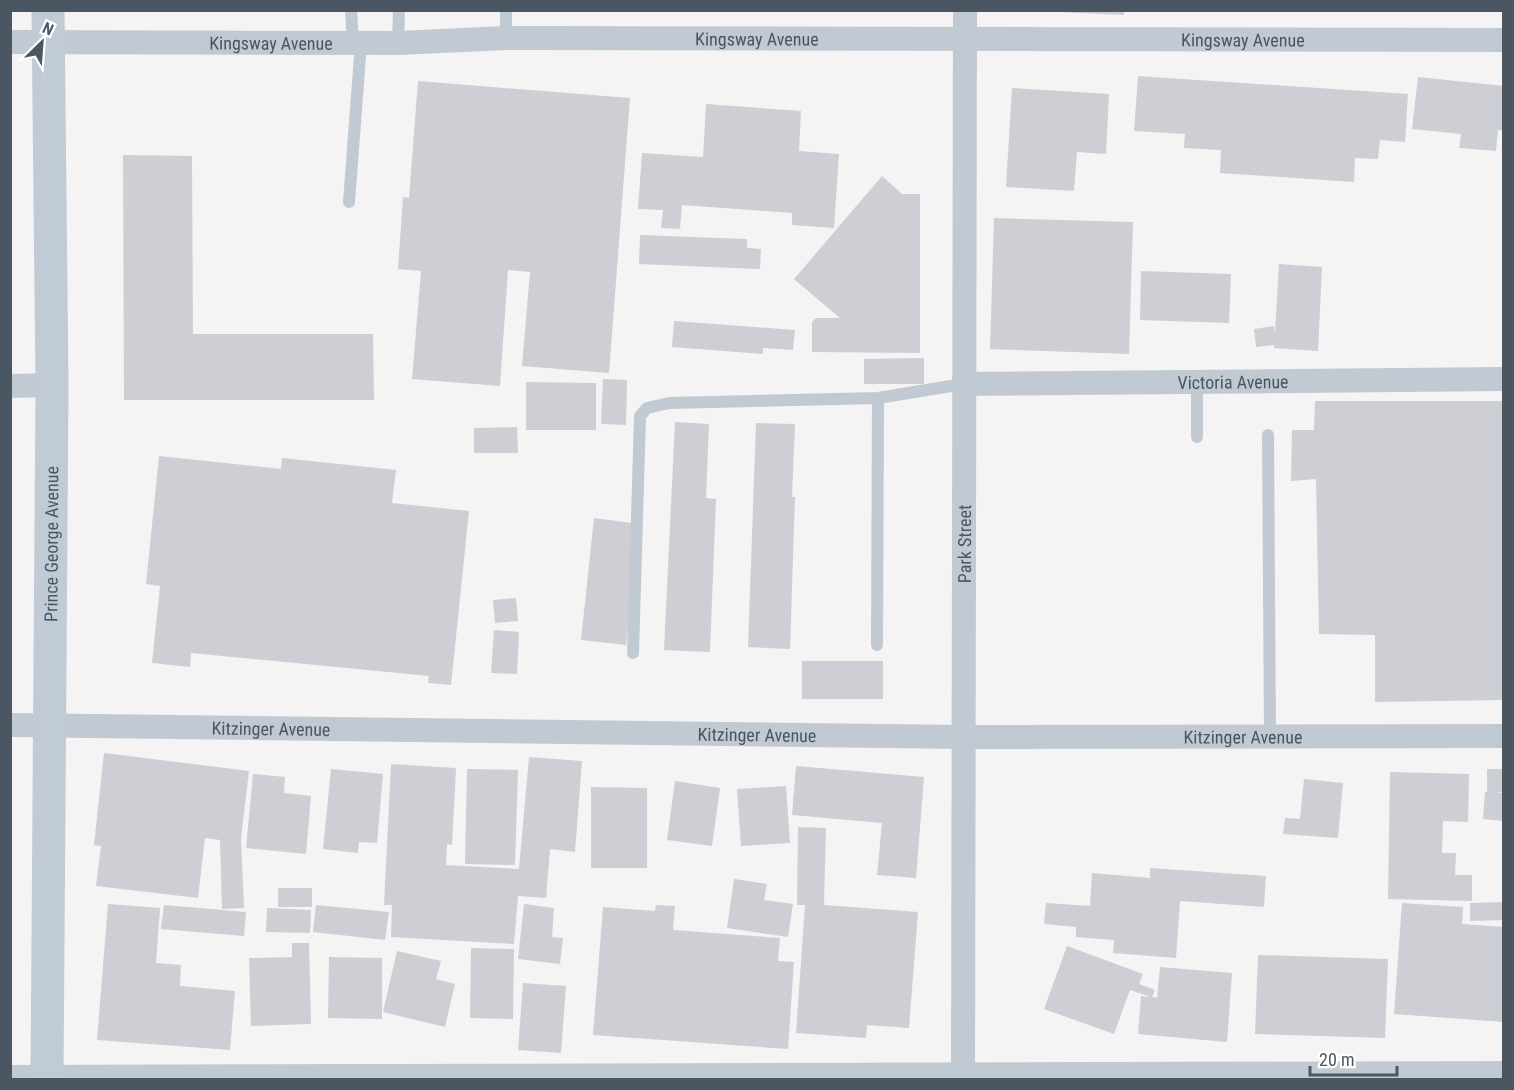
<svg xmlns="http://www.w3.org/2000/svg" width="1514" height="1090" font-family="'Roboto Condensed',sans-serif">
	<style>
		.building { fill: #cdcfd5 }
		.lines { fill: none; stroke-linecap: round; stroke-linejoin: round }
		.service { stroke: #c1cad2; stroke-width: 12 }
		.minor { stroke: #c1cad2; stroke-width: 24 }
		.secondary { stroke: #c1cbd6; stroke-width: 33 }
		.labels { text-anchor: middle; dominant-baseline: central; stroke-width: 6; stroke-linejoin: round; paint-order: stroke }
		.street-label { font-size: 18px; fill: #4a5661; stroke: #fff }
	</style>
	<rect width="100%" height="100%" fill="#f5f3f3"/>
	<path class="building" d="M1058 10H1124V15L1058 12Z
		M1138 76 1408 94 1405 142 1380 140 1378 159 1355 158 1354 182 1220 173 1221 150 1184 148 1185 134 1134 131Z
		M1418 77 1504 86V131L1498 130 1496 151 1459 148 1461 134 1412 129Z
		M418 81 630 98 609 373 522 366 530 272 508 270 500 386 412 379 421 271 398 269 403 197 409 198Z
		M1012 88 1109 94 1106 154 1077 152 1074 191 1006 187Z
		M706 104 801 111 799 151 839 154 834 228 792 225V213L682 205 680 229 661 228 663 210 638 209 642 153 703 157Z
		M123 155 192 156 193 334H373L374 400H124Z
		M882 176 902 194H920V353L812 352V322L816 318H840L794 279Z
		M994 218 1133 222 1129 354 990 349Z
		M640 235 747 239V248L761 249 760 269 639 264Z
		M1279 264 1322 267 1318 351 1274 348V345L1256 347 1254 329 1274 326 1275 333Z
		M1141 271 1231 274 1229 323 1140 320Z
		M674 321 795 330 793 350 763 348V354L672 347Z
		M924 358V384H864V359Z
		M603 379 627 380 626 425 601 424Z
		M526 382 596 383V430H526Z
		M1315 401H1504V700L1375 702V635L1319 634 1316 479 1291 481 1292 430H1314Z
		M675 422 709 424 706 498 716 499 710 652 664 650Z
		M756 423 795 424 792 497H795L790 649 748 647Z
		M517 427 518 453H474V428Z
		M159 456 281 469 282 458 396 470 392 503 469 511 451 685 428 683 429 676 191 653 190 667 152 663 160 586 146 584Z
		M594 518 639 524 626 645 581 640Z
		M516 598 518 621 495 623 493 600Z
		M494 630 519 632 517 674 491 673Z
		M802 661H883V699H802Z
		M104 753 249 771 241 838 244 908 222 909 220 840 205 838 198 898 96 886 101 846 94 845Z
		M529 757 582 761 575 852 550 849 546 898 518 896 514 944 391 937 392 905H384L391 764 456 768 452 845 447 844 446 865 519 869Z
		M796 766 924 777 916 878 877 875 882 823 792 815Z
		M331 769 383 774 377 843 359 842 358 853 323 849Z
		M467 769 518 770 515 865 465 864Z
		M1487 769H1504V792L1496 793H1504V821L1483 819 1485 792H1487Z
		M1390 772 1469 774 1468 822 1443 821 1442 853H1456L1455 875H1472V901L1388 899Z
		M253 774 285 777 284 793 311 796 306 854 246 848Z
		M1304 779 1343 783 1338 838 1283 834 1285 818 1300 819Z
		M675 781 720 788 712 846 667 840Z
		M786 786 790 843 741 846 737 789Z
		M591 787 647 788V868H591Z
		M798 827 826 828 824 905 918 912 909 1028 867 1025 866 1038 796 1033 805 905H797Z
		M1150 868 1266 876 1264 907 1180 901 1176 958 1113 953 1114 940 1076 937V927L1044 924 1046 903 1090 906 1092 873 1150 878Z
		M734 879 767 884 764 900 793 904 788 937 727 928Z
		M278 888H312V907H278Z
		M1504 902V920L1470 921V903Z
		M1402 903 1463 907 1462 924 1504 927V1022L1394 1014Z
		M108 904 160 908 156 963 181 965 180 986 235 991 230 1050 97 1040Z
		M524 904 554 908 552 937 563 938 560 964 518 959Z
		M164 905 246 912 244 936 161 929Z
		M316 905 389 912 385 940 313 932Z
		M656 905 675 906 673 930 780 938 778 961 794 962 788 1049 593 1035 603 907 655 911Z
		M267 908 311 910 310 933 266 932Z
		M292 943H309L311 1024 251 1026 249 958 292 957Z
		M1067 946 1143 974 1139 984 1155 990 1152 997 1157 998 1160 967 1232 973 1227 1042 1138 1034 1141 996 1151 997 1130 990 1114 1034 1044 1009Z
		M471 948 514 949 513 1019 470 1018Z
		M397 951 441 961 436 979 455 984 445 1027 383 1012Z
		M1258 955 1388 959 1385 1038 1255 1034Z
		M329 957 382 958V1019L328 1018Z
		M523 983 566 986 561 1053 518 1050Z"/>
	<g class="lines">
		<path class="service" d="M351 10 353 43
			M506 10V38
			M398 43 399 10
			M349 202 361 43
			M1197 382V437
			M1268 435 1270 737
			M877 645 878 398
			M633 653 640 416 647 408 669 403 878 398 963 384"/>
		<g class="minor">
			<path id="s1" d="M10 42 398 43 506 38 1504 40"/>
			<path id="s2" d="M963 384 1504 379"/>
			<path d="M10 386 52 385"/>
			<path id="s3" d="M10 725 965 737 1504 736"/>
			<path d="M10 1077 1504 1073"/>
			<path id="s4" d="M963 1080 965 10"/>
		</g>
		<path class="secondary" id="s5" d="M47 1080 52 385 48 10"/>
	</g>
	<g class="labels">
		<g class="street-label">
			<text stroke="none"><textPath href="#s1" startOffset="747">Kingsway Avenue</textPath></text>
			<text stroke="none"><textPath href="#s1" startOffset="1233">Kingsway Avenue</textPath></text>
			<text stroke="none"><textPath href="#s1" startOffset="261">Kingsway Avenue</textPath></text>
			<text stroke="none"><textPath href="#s2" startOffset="270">Victoria Avenue</textPath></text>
			<text stroke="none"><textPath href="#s5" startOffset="536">Prince George Avenue</textPath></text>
			<text stroke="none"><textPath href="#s4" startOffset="536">Park Street</textPath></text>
			<text stroke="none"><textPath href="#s3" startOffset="261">Kitzinger Avenue</textPath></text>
			<text stroke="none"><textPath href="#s3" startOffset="747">Kitzinger Avenue</textPath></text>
			<text stroke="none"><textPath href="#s3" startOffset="1233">Kitzinger Avenue</textPath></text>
		</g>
	</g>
	<rect width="1514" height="1090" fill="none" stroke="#4a5661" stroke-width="24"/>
	<g transform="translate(42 42) rotate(25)" stroke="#ffffff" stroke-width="4.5" paint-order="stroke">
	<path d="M0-4.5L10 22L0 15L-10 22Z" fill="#4a5661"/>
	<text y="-9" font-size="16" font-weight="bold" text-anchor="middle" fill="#4a5661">N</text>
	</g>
	<path d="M1310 1066v9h87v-9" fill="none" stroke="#4a5661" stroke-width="3"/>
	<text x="1319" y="1066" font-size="18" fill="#4a5661" stroke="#ffffff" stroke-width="4.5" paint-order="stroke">20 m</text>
</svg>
